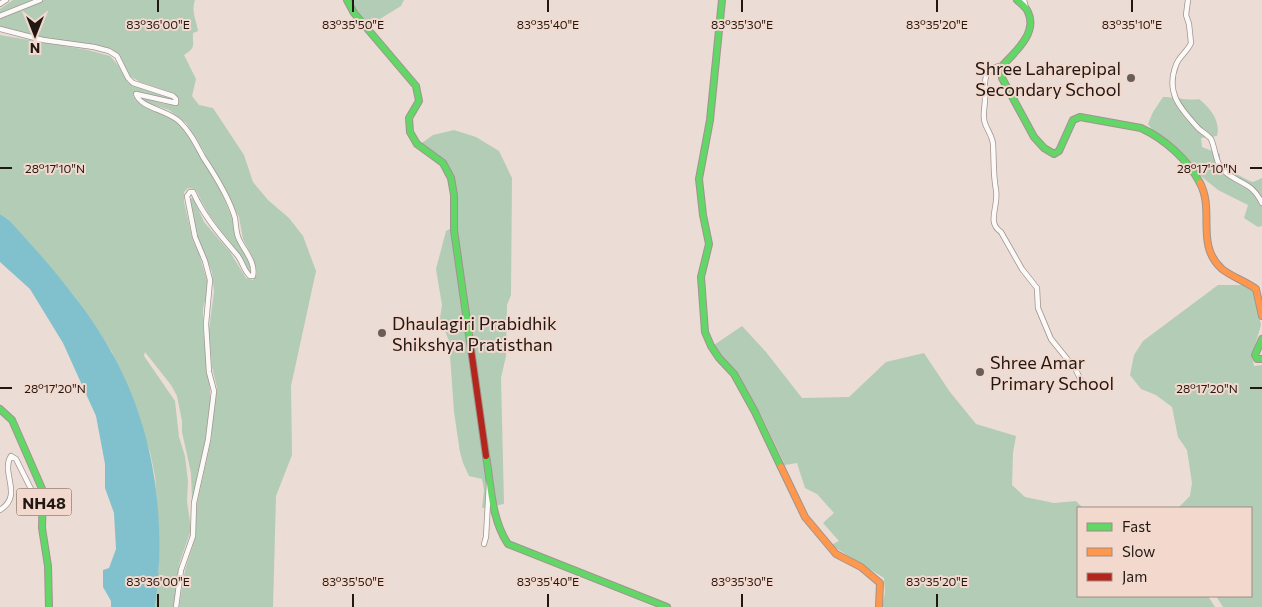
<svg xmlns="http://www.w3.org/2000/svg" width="1262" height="607" font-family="Commissioner,sans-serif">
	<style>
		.green { fill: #b3ccb6 }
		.water { fill: #81c1cd }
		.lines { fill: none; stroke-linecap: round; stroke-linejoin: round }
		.street-casing { stroke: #a0948f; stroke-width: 6 }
		.fast-casing { stroke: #a0948f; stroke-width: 8 }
		.slow-casing { stroke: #a0948f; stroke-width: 8 }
		.jam-casing { stroke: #a0948f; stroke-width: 8 }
		.street { stroke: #fcfaf9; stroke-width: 4.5 }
		.fast { stroke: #63d668; stroke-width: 6 }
		.slow { stroke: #ff974d; stroke-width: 6 }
		.jam { stroke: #b3261e; stroke-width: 6 }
		.ticks { fill: none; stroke: #211814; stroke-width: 2 }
		.poi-dot { fill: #685d58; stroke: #f3d9cd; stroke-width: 2 }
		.labels { text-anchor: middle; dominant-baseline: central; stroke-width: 4; stroke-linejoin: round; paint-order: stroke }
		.shield { fill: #f3d9cd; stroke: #60524c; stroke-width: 1 }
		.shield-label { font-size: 16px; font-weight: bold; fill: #211814 }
		.poi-label { font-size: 18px; fill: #211814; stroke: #f3d9cd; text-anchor: start }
		.ticks-label { font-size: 12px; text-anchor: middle; fill: #211814; stroke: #f3d9cd; stroke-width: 4; stroke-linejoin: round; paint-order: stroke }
	</style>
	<rect width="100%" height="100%" fill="#ebdcd5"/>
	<path class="green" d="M13 0H195C191 12 196 19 198 31L193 33C192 45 197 47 184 55L196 79 192 96 199 105 213 108 244 155 253 182 268 200 289 218 303 236 316 271 291 386 292 455 276 496 273 607H179L185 570 195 539 197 504 211 440 213 415 217 388 212 367 209 330 214 292 212 272 197 237 190 199 193 198 204 222 230 252 246 278 253 280 257 273 253 258 243 239 239 217 197 139 186 123 169 110 145 102 142 97C154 101 166 106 178 104L179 98 169 92 140 82 130 76 121 58 112 51 43 38 12 29 0 27V9Z
		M350 0H404L401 6 370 25 362 19Z
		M0 35 88 50 110 56 118 65 128 83 174 99 173 101C160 99 148 93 136 93L133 96 136 101 143 106 170 116 181 126 195 143 200 156 211 173 220 189 248 257 251 273H249C234 243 211 224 197 192L194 189 188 188 184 192V202L193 241 199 254 208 284 207 294 203 308V329L210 389V405L205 444 194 498 192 499 191 473 182 432V421L177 396 171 385 145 352 144 356 175 401 179 437 185 456 188 482 187 501 191 530 179 564 174 607H155L159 565V530L155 476 150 452 112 352 76 298 10 221 0 214Z
		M1163 97C1174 97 1190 101 1199 99 1210 108 1221 121 1217 136L1201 138 1202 147 1220 154V161L1225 170C1235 171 1243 179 1253 182L1262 178V226L1258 227 1244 218 1248 205 1218 190 1197 173 1175 147 1154 132 1148 124 1153 112Z
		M454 130 476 137 499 151 512 178 511 295 507 305 506 356 501 378 504 504 482 508 484 490 482 479 469 476 463 463 460 452 454 412 449 341 440 318 442 305 436 269 446 231 456 226 452 173 419 145 433 135Z
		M1218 285H1244L1253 292 1261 325 1252 356 1254 366 1262 365V607H1223L1216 596H1251V508H1178L1190 496 1192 483 1187 450 1178 437 1172 407 1156 395 1141 389 1130 375 1134 355 1143 341Z
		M742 326 766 352 802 398 849 397 886 362 924 353 950 392 976 424 1016 436 1013 453 1012 485 1025 497 1054 503 1076 501 1083 508H1078V596H1208L1215 607H882L885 592 884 578 831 545 839 541 823 523 834 513 817 494 805 488 797 463 785 465 761 415 737 376 714 345Z"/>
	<path class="water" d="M0 214 10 221C47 262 85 304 112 353 155 430 167 521 155 607H111V601L103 587V570L109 568 116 549 114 513 105 488V464L96 416 63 343 30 289 0 262Z"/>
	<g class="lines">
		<defs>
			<path id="street" d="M1024 0 1026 8
				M1188 0 1186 15 1189 24 1191 43C1188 51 1179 56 1176 65 1165 94 1181 109 1199 129 1203 132 1209 136 1211 139 1216 150 1215 163 1224 171 1240 185 1251 181 1262 203
				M0 4 6 0
				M0 16 40 0
				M0 29 43 40 94 47 109 51 117 56 128 78 133 83 173 96 176 99V103L136 94C140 108 168 110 180 122 191 133 196 144 203 157 215 175 229 197 235 218 236 225 236 231 238 237 243 250 256 261 253 276H250C244 271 243 263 238 256 221 236 204 217 193 192H190L187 196 195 237 205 261 210 280 206 324 209 372 214 391 208 440 194 503 193 536 181 570 176 607
				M1004 65C981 68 985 82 985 99 985 106 983 112 984 119 985 128 992 134 993 144 994 159 993 175 996 190 999 207 986 222 1001 232L1022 269 1037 288 1038 308 1051 339 1076 370 1084 387
				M0 510C24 495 0 473 11 456L16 459 42 511
				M484 544 486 537 489 483"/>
			<path id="fast" d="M347 0 354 13 416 86 419 101 409 118 410 132 417 144 443 163 451 178 454 195V230L470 342
				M722 0 710 120 699 179 703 215 709 244 701 277 705 332 711 346 719 358 734 374 755 412 781 467
				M1017 0C1020 3 1026 7 1028 12 1038 33 1015 52 1002 66V78L1034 137 1044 148 1054 154 1059 151 1073 120 1080 117 1141 128C1165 139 1188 160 1200 183
				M1262 339 1255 355 1257 359H1262
				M0 409 12 420 43 491 42 528 48 566 49 607
				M486 456C491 484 491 519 508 544L667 607"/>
			<path id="slow" d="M1200 183C1215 211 1195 245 1222 269 1232 277 1245 281 1256 289L1262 316
				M781 467 805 517 836 554 861 567 880 583 879 607"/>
			<path id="jam" d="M470 342 486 456"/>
		</defs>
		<use href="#street" class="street-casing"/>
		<use href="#fast" class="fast-casing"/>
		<use href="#slow" class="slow-casing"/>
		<use href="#jam" class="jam-casing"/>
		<use href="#street" class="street"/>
		<use href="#fast" class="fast"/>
		<use href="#slow" class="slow"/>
		<use href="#jam" class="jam"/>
	</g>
	<path class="ticks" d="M158 0V12M353 0V12M548 0V12M742 0V12M937 0V12M1132 0V12M0 168H12M1250 168H1262M0 388H12M1250 388H1262M158 594V607M353 594V607M548 594V607M742 594V607M937 594V607"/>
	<g class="poi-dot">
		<circle cx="1131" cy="78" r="5"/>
		<circle cx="382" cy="333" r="5"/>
		<circle cx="980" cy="372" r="5"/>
	</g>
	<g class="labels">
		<rect class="shield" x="16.5" y="488.5" width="55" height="27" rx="4"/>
		<g class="shield-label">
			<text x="44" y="502">NH48</text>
		</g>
		<g class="poi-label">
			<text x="1121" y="68" text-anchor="end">Shree Laharepipal<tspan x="1121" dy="21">Secondary School</tspan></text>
			<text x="392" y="323">Dhaulagiri Prabidhik<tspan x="392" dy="21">Shikshya Pratisthan</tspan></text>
			<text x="990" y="362">Shree Amar<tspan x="990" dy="21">Primary School</tspan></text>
		</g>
	</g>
	<g class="ticks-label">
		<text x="158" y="29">83°36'00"E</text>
		<text x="353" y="29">83°35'50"E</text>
		<text x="548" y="29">83°35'40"E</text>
		<text x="742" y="29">83°35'30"E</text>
		<text x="937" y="29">83°35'20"E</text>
		<text x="1132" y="29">83°35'10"E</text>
		<text x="1207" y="173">28°17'10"N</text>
		<text x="55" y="173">28°17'10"N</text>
		<text x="1207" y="393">28°17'20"N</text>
		<text x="55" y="393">28°17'20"N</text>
		<text x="158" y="586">83°36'00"E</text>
		<text x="353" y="586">83°35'50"E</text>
		<text x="548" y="586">83°35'40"E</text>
		<text x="742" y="586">83°35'30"E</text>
		<text x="937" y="586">83°35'20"E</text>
	</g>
	<rect x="1077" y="507" width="175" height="90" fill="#f3d9cd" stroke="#9f8c83"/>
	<rect x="1087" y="523" width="25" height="8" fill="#63d668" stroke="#9f8c83"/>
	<text x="1122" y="532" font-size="15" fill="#211814">Fast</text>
	<rect x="1087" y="548" width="25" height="8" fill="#ff974d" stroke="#9f8c83"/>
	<text x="1122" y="557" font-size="15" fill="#211814">Slow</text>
	<rect x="1087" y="573" width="25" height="8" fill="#b3261e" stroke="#9f8c83"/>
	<text x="1122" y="582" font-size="15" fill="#211814">Jam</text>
	<g transform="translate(35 35) rotate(180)" stroke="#f3d9cd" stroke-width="4" paint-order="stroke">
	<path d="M0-4L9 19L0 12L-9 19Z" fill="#211814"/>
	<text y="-8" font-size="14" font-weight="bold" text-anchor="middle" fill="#211814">N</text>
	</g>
</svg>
